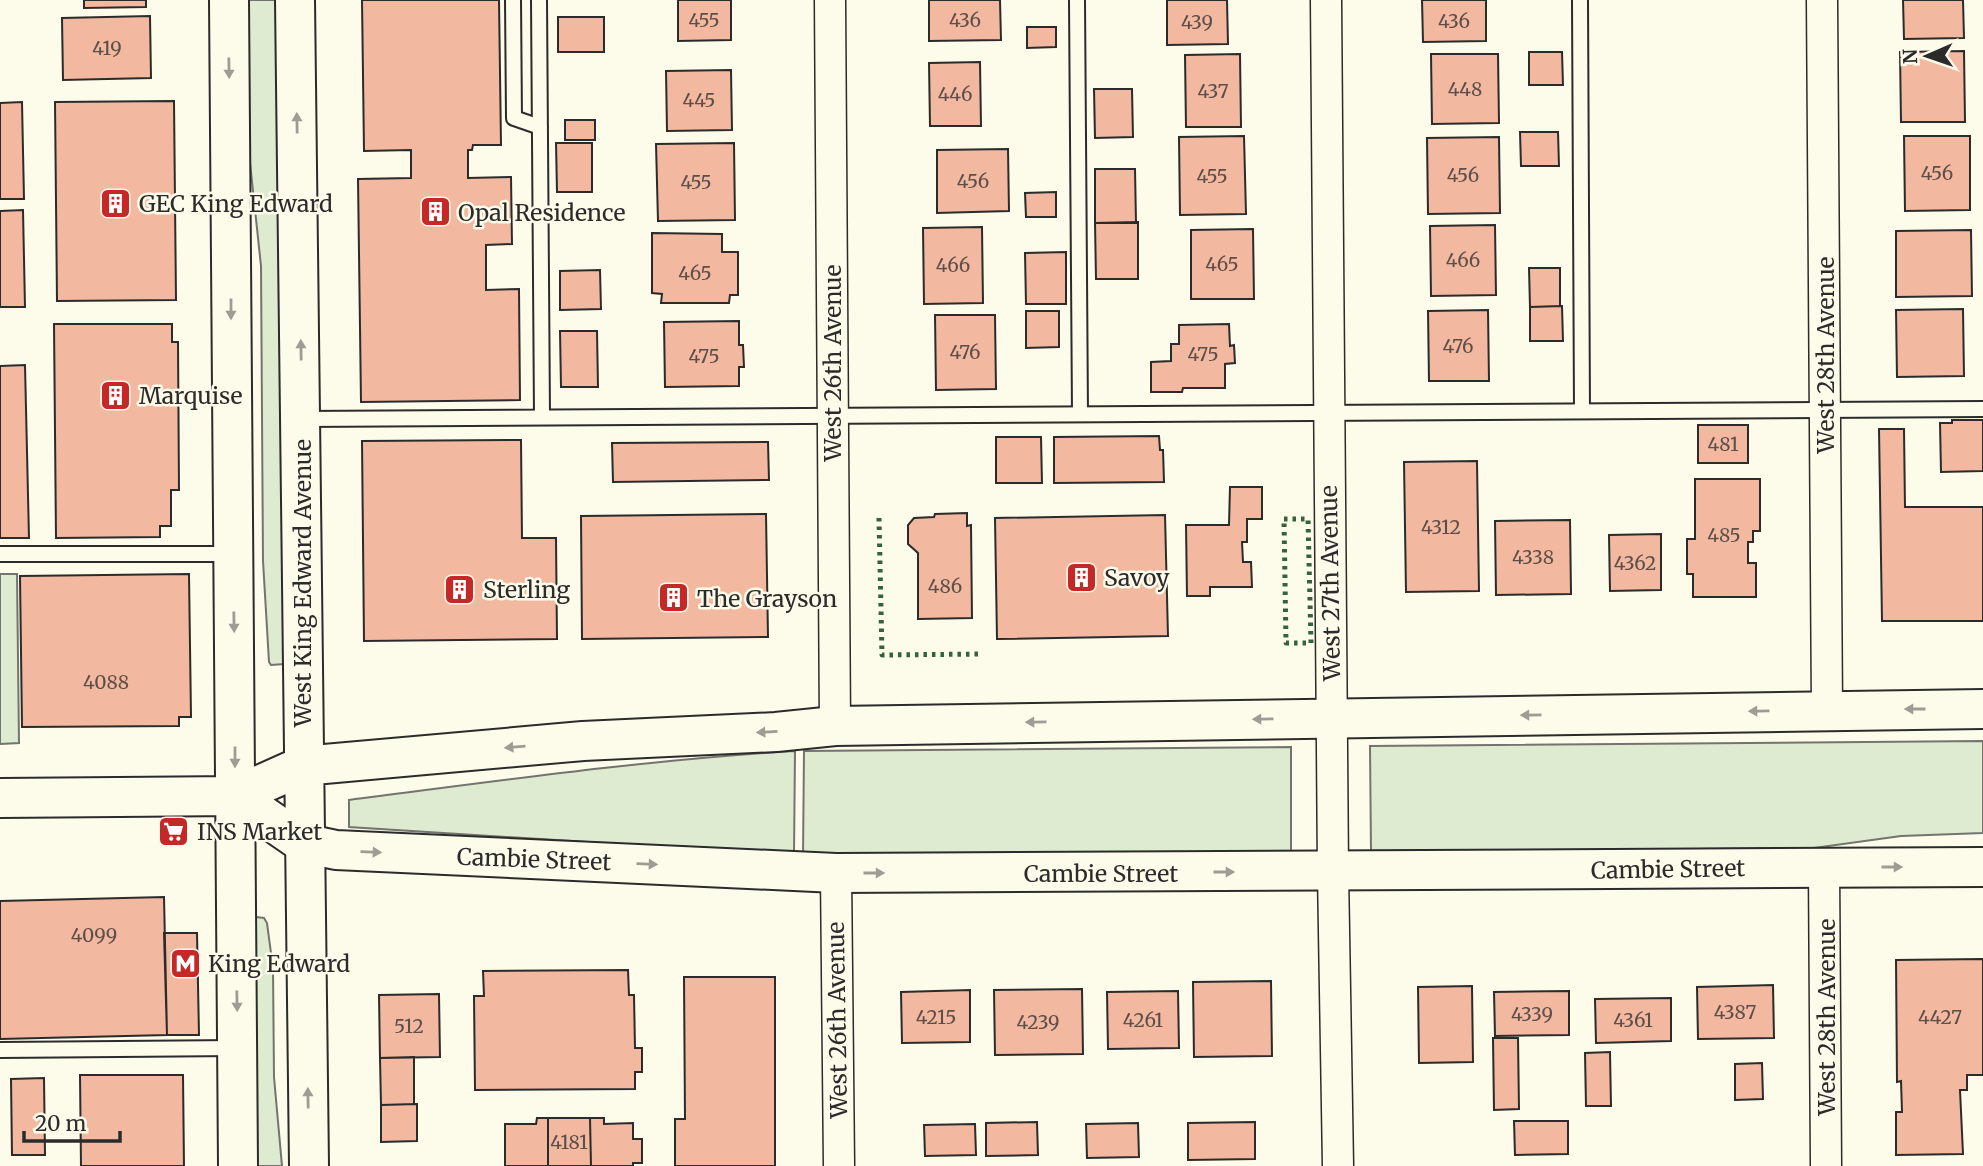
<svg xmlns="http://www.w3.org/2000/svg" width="1983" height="1166" font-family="Merriweather,serif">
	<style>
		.green { fill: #deebd1; stroke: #74746e; stroke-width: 2 }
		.building { fill: #f2b8a0; stroke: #2b2b2b; stroke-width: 2 }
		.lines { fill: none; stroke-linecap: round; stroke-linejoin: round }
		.lane-casing { stroke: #2b2b2b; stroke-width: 18 }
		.street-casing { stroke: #2b2b2b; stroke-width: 33 }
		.secondary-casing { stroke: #2b2b2b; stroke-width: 42 }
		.lane { stroke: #fdfbea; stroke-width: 14 }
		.street { stroke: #fdfbea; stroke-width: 30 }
		.secondary { stroke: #fdfbea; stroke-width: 38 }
		.hedge { stroke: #34623c; stroke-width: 5; stroke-dasharray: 3.5 5; stroke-linecap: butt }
		.oneway { fill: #9e9d94 }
		.labels { text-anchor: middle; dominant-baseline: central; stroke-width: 5; stroke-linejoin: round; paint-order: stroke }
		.number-label { font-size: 19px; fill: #5d4e48 }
		.poi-label { font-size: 23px; fill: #2b2b2b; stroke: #fdfbea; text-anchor: start }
		.street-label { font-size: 23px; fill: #2b2b2b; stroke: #fdfbea }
	</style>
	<rect width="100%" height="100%" fill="#fdfbea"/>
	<path class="green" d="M243 0H282L284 664 271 665 269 662 263 561 261 266 245 116Z
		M0 574H17L19 743 0 744Z
		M1983 741V833L1901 836 1814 848 1371 852 1370 746Z
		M1291 747V855L803 856 804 751Z
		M795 751 794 855 349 827V800C498 781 645 760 795 751Z
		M256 917 264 918 267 923 273 968 274 1077 282 1166H253V920Z"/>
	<path class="building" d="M84 0H146V7L84 8Z
		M362 0H499L501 145H473L472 150H468V178L511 177 512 244 486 245V290L519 289 520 400 361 402 358 179 411 178V150L364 151Z
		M678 0H731V40L678 41Z
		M929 0H1000L1001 40 929 41Z
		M1167 0H1227L1228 44 1167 45Z
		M1422 0H1486V41L1423 42Z
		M1903 0H1963L1964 38 1904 39Z
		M150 16 151 78 63 80 62 18Z
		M558 17H604V52H558Z
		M1027 27H1056V47L1027 48Z
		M1964 51 1965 122H1901L1900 52Z
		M1529 52H1562L1563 85H1529Z
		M1240 54 1241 127H1186L1185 55Z
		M1431 54H1498L1499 123 1432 124Z
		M980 62 981 126H930L929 63Z
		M731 70 732 130 667 131 666 71Z
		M1094 89H1132L1133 137 1095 138Z
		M174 101 176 300 57 301 55 102Z
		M22 102 24 199H0V103Z
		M565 120H595V140H565Z
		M1520 132H1558L1559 166H1521Z
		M1244 136 1246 214 1180 215 1179 137Z
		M1904 136H1970V210L1905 211Z
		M1499 137 1500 213 1428 214 1427 138Z
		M556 143H592V192H557Z
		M734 143 735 220 658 221 656 144Z
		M1008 149 1009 211 937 213V150Z
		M1095 169H1135L1136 223H1095Z
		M1056 192V217H1026L1025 193Z
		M23 210 25 307H0V211Z
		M1138 222V279H1096L1095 223Z
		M1495 225 1496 295 1431 296 1430 226Z
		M982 227 983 303 924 304 923 228Z
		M1253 229 1254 299H1191V230Z
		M1971 230 1972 296 1896 297V231Z
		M652 233 722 234V252H738V295H730L729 303H661L662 294 652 293Z
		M1066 252V304H1026L1025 253Z
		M1529 268H1560V306L1530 307Z
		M600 270 601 309 560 310V271Z
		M1562 306 1563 341H1530V307Z
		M1963 309 1964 376 1897 377 1896 310Z
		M1488 310 1489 381H1429L1428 311Z
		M1026 311H1059V347L1026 348Z
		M935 315H995L996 389 936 390Z
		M739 321V345H743L744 367H739V386L665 387 664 322Z
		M54 324H172V342H178L179 490H171V526H160V537L56 538Z
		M1229 324 1230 346 1234 345 1235 363 1225 364V388H1183L1182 392H1151V362L1171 361V344H1179V325Z
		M560 331H597L598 387H561Z
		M25 365 29 538H0V366Z
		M1952 420H1983V471L1941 472 1940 423H1952Z
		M1698 425H1748V463H1698Z
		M1879 429H1904L1905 507H1983V621H1882Z
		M1159 436 1160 450H1163L1164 482 1054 483V437Z
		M996 437H1041L1042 483H996Z
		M521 440 522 538H556L557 639 364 641 362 441Z
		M768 442 769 480 613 482 612 443Z
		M1477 461 1479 591 1406 592 1404 462Z
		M1695 479H1760V531H1753V542H1748V563H1756V597H1693V574H1687V539H1695Z
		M1230 487H1262V519H1247V542H1242L1243 562H1251L1252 587H1210V596H1187L1186 525H1229Z
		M967 513V526L971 525 972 618 918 619V553L908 544V525L914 518 934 517 935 514Z
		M766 514 768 637 582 639 581 516Z
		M1165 515 1168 636 997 639 995 518Z
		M1570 520 1571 594 1496 595 1495 521Z
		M1661 534V590L1610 591 1609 535Z
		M189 574 191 717H179V726L22 727 20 576Z
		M164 897 167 1035 0 1039V901Z
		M164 933H197L199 1035H167Z
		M1983 959V1075H1967V1090H1960L1963 1154 1896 1155V1112H1902L1901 1081 1897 1082 1896 960Z
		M628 970 629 995H634L635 1048H642V1072H635V1089L475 1090 474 996H484L483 971Z
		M684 977H775V1166H675V1119H685Z
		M1271 981 1272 1056 1194 1057 1193 982Z
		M1773 985 1774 1038 1698 1039 1697 987Z
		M1472 986 1473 1062 1419 1063 1418 987Z
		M1082 989 1083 1054 995 1055 994 990Z
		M970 990V1042L902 1043 901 992Z
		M1178 991 1179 1048 1108 1049 1107 992Z
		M1569 991V1035L1495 1036 1494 992Z
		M439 994 440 1057 380 1058 379 995Z
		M1671 998V1041L1596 1043 1595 999Z
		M1493 1038H1518L1519 1109 1494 1110Z
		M1610 1052 1611 1106H1586L1585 1053Z
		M414 1057V1104L381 1105 380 1058Z
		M1762 1063 1763 1099 1735 1100V1064Z
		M80 1075H183L184 1166H81Z
		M44 1078 45 1155H12L11 1079Z
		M417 1104V1141L381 1142V1105Z
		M537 1118H548V1166H505V1124H536Z
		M548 1118H590L591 1166H548Z
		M590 1118H604V1124L633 1123V1139H642V1163H633V1166H591Z
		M1514 1121H1568V1154L1515 1155Z
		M1037 1122 1038 1155 986 1156V1123Z
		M1255 1122V1159L1188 1160V1123Z
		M1138 1123 1139 1157 1087 1158 1086 1124Z
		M975 1124 976 1155 925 1156 924 1125Z"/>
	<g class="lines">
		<defs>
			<path id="lane" d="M513 0 514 118 540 127
				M539 0 542 417
				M1077 0 1080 413
				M1580 0 1582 411
				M303 419 1983 409
				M0 554H232
				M0 1050 236 1048"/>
			<path id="street" d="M830 0 835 726
				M1326 0 1333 872 1338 1166
				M1822 0 1827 710
				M1824 867 1826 1166
				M836 873 839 1166"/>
			<path id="secondary" d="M229 0 238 1166
				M295 0 309 1166
				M235 796 303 843 336 850 836 873 1983 867
				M0 798 235 796 302 766 583 741 776 732 835 726 1983 709"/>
		</defs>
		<use href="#lane" class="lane-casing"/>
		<use href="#street" class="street-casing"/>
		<use href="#secondary" class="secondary-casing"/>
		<use href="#lane" class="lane"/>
		<use href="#street" class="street"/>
		<use href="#secondary" class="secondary"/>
		<path class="hedge" d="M879 518 882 655 982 654
			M1284 519H1308L1311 643H1286Z"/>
	</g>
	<defs><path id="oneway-solid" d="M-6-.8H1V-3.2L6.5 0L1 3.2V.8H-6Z" transform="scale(1.75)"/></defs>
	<g class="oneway">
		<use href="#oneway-solid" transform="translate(229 68) rotate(89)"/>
		<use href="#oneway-solid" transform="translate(297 123) rotate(-91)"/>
		<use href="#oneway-solid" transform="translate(231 309) rotate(90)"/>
		<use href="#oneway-solid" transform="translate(301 350) rotate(-91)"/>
		<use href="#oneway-solid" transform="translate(234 622) rotate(89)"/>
		<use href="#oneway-solid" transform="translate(1915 709) rotate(180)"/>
		<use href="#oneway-solid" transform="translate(1759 711) rotate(179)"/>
		<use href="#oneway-solid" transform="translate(1531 715) rotate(179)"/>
		<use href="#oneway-solid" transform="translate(1263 719) rotate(179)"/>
		<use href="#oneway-solid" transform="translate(1036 722) rotate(179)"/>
		<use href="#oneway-solid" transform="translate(767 732) rotate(177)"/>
		<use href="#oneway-solid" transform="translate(515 747) rotate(175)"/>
		<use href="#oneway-solid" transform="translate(235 757) rotate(90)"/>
		<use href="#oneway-solid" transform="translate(371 852) rotate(2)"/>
		<use href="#oneway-solid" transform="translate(647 864) rotate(2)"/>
		<use href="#oneway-solid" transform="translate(1892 867)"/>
		<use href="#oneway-solid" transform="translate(1224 872)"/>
		<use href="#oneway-solid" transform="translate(874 873)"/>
		<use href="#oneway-solid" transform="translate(237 1001) rotate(89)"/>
		<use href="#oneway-solid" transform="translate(308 1098) rotate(-91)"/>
	</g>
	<defs>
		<symbol id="building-square" viewBox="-11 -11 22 22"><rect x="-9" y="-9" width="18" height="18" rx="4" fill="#c62828" stroke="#fdfbea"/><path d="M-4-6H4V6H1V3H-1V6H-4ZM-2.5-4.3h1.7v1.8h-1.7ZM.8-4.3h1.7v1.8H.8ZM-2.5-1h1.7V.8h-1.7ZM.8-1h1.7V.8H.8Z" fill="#fff"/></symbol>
		<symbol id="supermarket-square" viewBox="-11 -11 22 22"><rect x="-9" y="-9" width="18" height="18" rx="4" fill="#c62828" stroke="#fdfbea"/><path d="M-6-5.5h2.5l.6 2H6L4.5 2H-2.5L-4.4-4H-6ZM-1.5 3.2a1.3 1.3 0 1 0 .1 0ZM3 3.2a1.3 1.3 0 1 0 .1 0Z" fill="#fff"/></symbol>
		<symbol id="metro-square" viewBox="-11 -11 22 22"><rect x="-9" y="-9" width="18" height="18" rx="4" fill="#c62828" stroke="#fdfbea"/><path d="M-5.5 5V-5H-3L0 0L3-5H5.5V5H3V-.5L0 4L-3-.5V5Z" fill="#fff"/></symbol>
	</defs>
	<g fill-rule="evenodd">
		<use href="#building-square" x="98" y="186" width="35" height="35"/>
		<use href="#building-square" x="418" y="194" width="35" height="35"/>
		<use href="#building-square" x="98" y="378" width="35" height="35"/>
		<use href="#building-square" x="1064" y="560" width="35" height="35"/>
		<use href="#building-square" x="442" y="572" width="35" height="35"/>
		<use href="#building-square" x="656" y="580" width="35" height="35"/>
		<use href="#supermarket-square" x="156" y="814" width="35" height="35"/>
		<use href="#metro-square" x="168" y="946" width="35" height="35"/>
	</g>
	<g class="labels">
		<g class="number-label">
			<text x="704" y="20">455</text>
			<text x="965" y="20">436</text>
			<text x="1454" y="21">436</text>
			<text x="1197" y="22">439</text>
			<text x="107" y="48">419</text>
			<text x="1465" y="89">448</text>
			<text x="1213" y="91">437</text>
			<text x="955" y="94">446</text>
			<text x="699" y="100">445</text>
			<text x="1937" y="173">456</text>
			<text x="1463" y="175">456</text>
			<text x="1212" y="176">455</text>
			<text x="973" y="181">456</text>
			<text x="696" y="182">455</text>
			<text x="1463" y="260">466</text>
			<text x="1222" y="264">465</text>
			<text x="953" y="265">466</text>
			<text x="695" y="273">465</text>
			<text x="1458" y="346">476</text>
			<text x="965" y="352">476</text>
			<text x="1203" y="354">475</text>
			<text x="704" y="356">475</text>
			<text x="1723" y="444">481</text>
			<text x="1441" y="527">4312</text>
			<text x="1724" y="535">485</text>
			<text x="1533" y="557">4338</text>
			<text x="1635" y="563">4362</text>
			<text x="945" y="586">486</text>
			<text x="106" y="682">4088</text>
			<text x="94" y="935">4099</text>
			<text x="1735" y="1012">4387</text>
			<text x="1532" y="1014">4339</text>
			<text x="936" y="1017">4215</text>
			<text x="1940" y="1017">4427</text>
			<text x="1143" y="1020">4261</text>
			<text x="1633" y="1020">4361</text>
			<text x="1038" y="1022">4239</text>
			<text x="409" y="1026">512</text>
			<text x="569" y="1142">4181</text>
		</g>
		<g class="poi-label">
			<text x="139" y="203">GEC King Edward</text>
			<text x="458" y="212">Opal Residence</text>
			<text x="139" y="395">Marquise</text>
			<text x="1104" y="577">Savoy</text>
			<text x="483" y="589">Sterling</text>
			<text x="697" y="598">The Grayson</text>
			<text x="197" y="831">INS Market</text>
			<text x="208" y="963">King Edward</text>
		</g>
		<g class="street-label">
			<text transform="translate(1825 355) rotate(-90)">West 28th Avenue</text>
			<text transform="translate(832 363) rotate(-90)">West 26th Avenue</text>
			<text transform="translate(302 583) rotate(-90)">West King Edward Avenue</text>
			<text transform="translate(1330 583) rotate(-91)">West 27th Avenue</text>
			<text transform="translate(534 859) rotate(2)">Cambie Street</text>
			<text transform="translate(1668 869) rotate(-1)">Cambie Street</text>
			<text x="1101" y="873">Cambie Street</text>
			<text transform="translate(1826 1017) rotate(-90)">West 28th Avenue</text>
			<text transform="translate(837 1020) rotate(-91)">West 26th Avenue</text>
		</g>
	</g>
	<g transform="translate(1927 56) rotate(268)" stroke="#fdfbea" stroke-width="5" paint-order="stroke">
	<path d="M0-5L12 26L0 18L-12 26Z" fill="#2b2b2b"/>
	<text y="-10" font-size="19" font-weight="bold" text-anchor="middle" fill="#2b2b2b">N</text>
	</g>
	<path d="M24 1131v10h96v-10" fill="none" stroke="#2b2b2b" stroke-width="3.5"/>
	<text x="35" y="1131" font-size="21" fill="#2b2b2b" stroke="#fdfbea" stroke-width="5" paint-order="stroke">20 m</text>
</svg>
